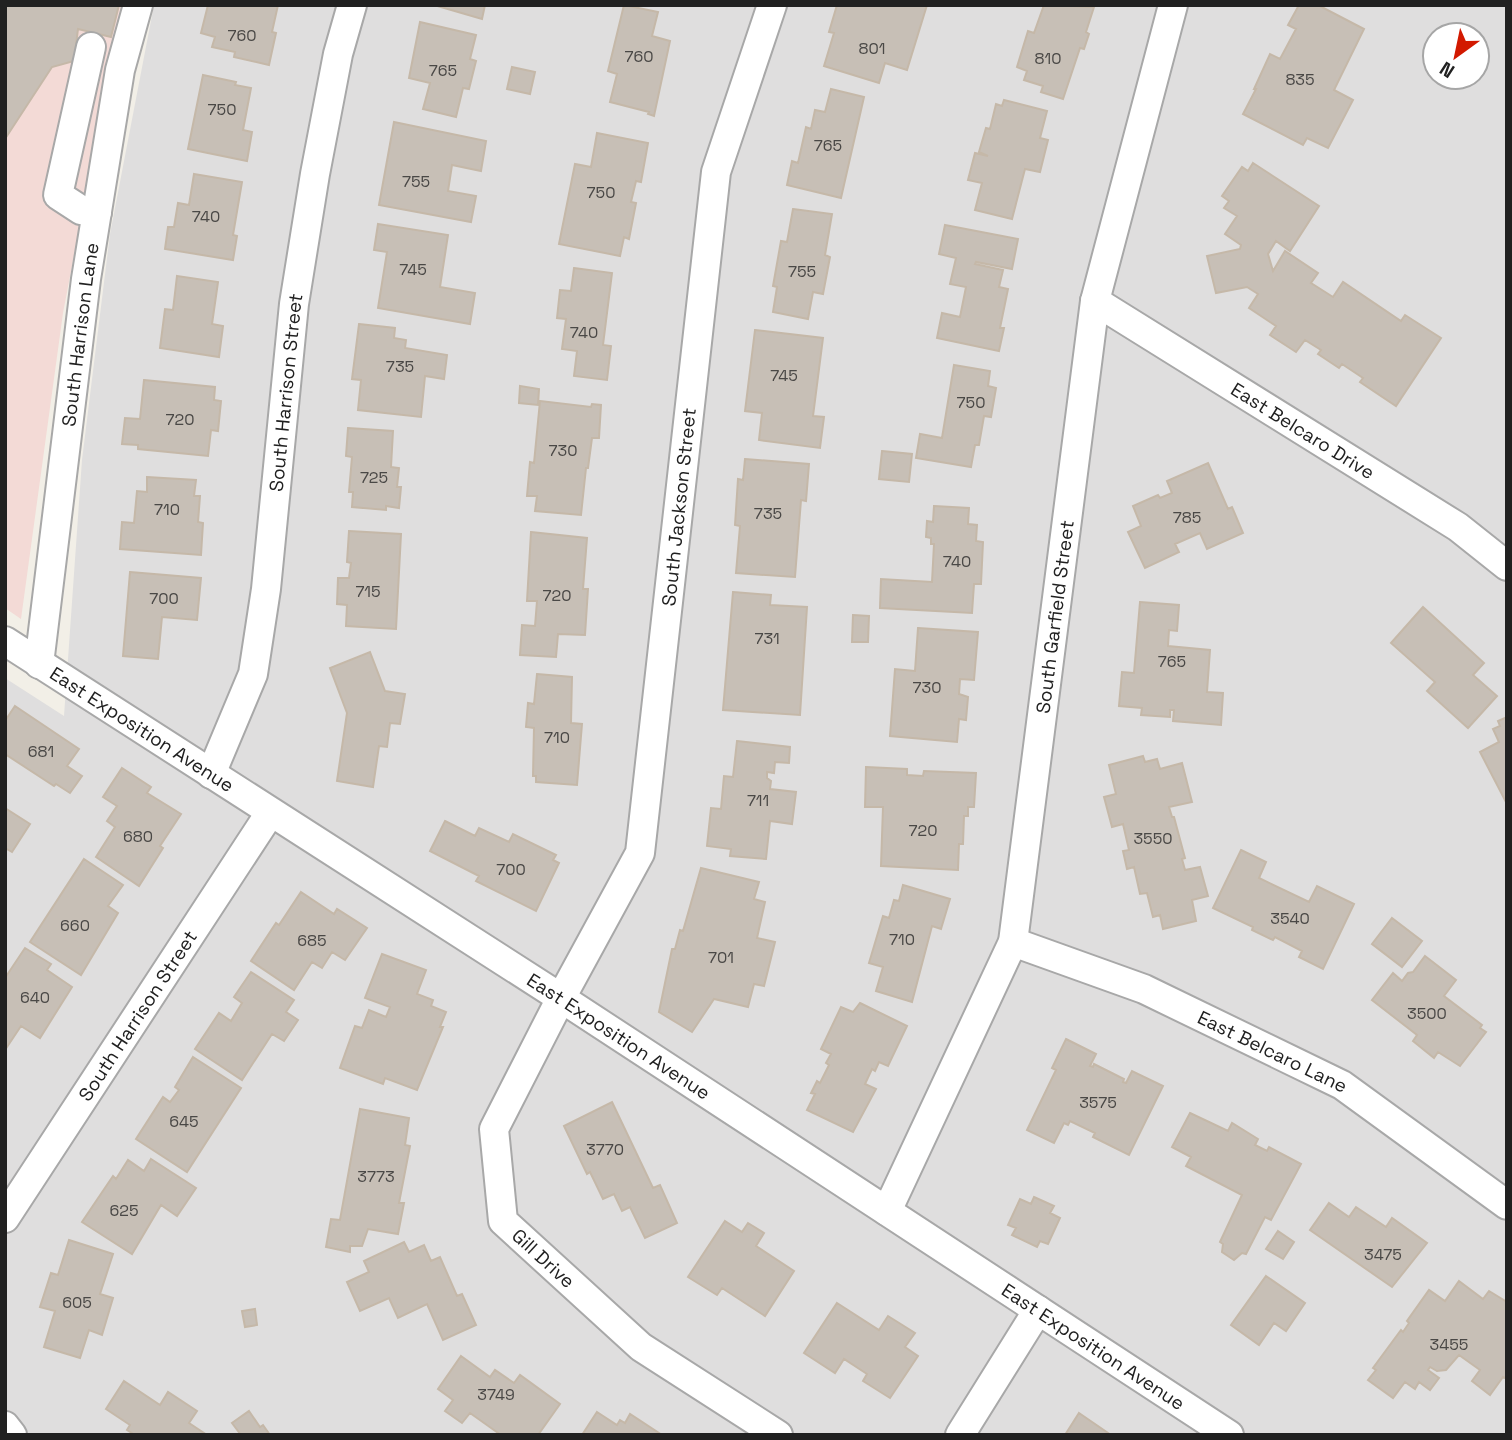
<svg xmlns="http://www.w3.org/2000/svg" width="1512" height="1440" font-family="'Space Grotesk',sans-serif">
	<style>
		.residential { fill: #dfdede; fill-rule: evenodd }
		.commercial { fill: #f3dad6 }
		.building { fill: #c7bfb6; stroke: #c5b8a8; stroke-width: 2 }
		.lines { fill: none; stroke-linecap: round; stroke-linejoin: round }
		.minor-casing { stroke: #a8a8a8; stroke-width: 32 }
		.minor { stroke: #fff; stroke-width: 28 }
		.labels { text-anchor: middle; dominant-baseline: central; stroke-width: 6; stroke-linejoin: round; paint-order: stroke }
		.number-label { font-size: 16px; fill: #4a4846 }
		.street-label { font-size: 19px; fill: #212121; stroke: #fff }
	</style>
	<rect width="100%" height="100%" fill="#f2efe7"/>
	<path class="residential" d="M154 5H1507V1435H5V678L64 716 82 460 110 234ZM1435 35H1477V77H1435Z"/>
	<path class="commercial" d="M5 5H126L109 72 63 313 21 619 5 608Z"/>
	<path class="building" d="M5 5H119L111 37 78 29 74 61 52 67 5 139Z
		M208 5H278L272 32 276 33 269 65 234 57 235 52 212 47 215 37 201 33Z
		M434 5H485L482 19Z
		M624 5 658 12 652 36 670 41 654 116 648 114 649 112 610 102 617 74 608 71Z
		M837 5H927L907 70 885 63 879 83 824 66 834 33 829 32Z
		M1044 5 1094 7 1086 32 1089 34 1084 49 1080 48 1063 99 1041 92 1043 86 1024 80 1027 71 1017 67 1028 31 1034 33Z
		M1299 5H1318L1364 29 1334 90 1353 100 1328 148 1307 138 1303 145 1243 114 1256 89H1254L1270 54 1280 59 1296 29 1288 25Z
		M420 22 476 35 470 59 476 61 469 89 463 88 456 117 423 109 430 83 409 78Z
		M512 67 535 72 530 94 507 89Z
		M203 75 236 82 235 85 251 88 243 130 252 132 247 161 188 149Z
		M831 89 864 97 841 198 787 185 792 161 798 163 806 127 811 129 815 110 825 112Z
		M1004 100 1047 111 1040 138 1048 140 1040 172 1025 169 1012 219 975 210 982 183 968 180 975 153 988 156 979 152 986 128 990 129 996 104 1002 106Z
		M394 122 486 141 481 171 452 165 448 191 476 196 471 222 379 205Z
		M597 133 648 143 641 182 636 181 631 202 636 203 629 239 624 237 620 256 559 244 575 164 591 167Z
		M1253 163 1319 206 1290 251 1276 241 1268 254 1273 271 1285 251 1318 273 1311 283 1333 297 1343 282 1401 321 1405 315 1441 338 1396 406 1360 382 1363 378 1342 364 1339 368 1318 354 1321 350 1305 340 1296 352 1270 335 1276 326 1249 308 1258 294 1247 287 1216 293 1207 256 1240 249 1241 245 1225 234 1237 216 1224 208 1229 201 1222 196 1242 167 1248 171Z
		M194 174 242 182 233 235 237 236 233 260 165 249 168 227H174L178 203 189 205Z
		M793 209 832 214 825 255 830 257 823 294 813 292 808 319 773 312 777 287 773 286 781 241 787 242Z
		M378 224 448 235 440 287 475 293 470 324 378 308 387 252 374 250Z
		M945 225 1018 239 1012 269 976 262 975 264 1003 270 999 287 1008 289 1000 328H1004L999 351 937 338 942 313 960 317 966 287 950 284 956 258 939 254Z
		M574 268 612 273 603 345 611 346 607 380 574 376 577 351 562 349 566 319 557 318 560 290 571 291Z
		M177 276 218 282 212 324 223 326 219 357 160 348 165 309 173 310Z
		M359 324 395 328 394 338 406 340 405 348 447 355 444 379 425 376 421 417 358 410 361 380 352 379Z
		M755 330 823 338 813 416 824 417 820 448 759 440 762 413 745 411Z
		M954 365 990 371 988 386 996 388 991 417 984 416 979 445H975L971 467 916 458 920 434 942 438Z
		M144 380 215 387 214 400 221 401 218 431 211 430 208 456 138 449V445L122 444 125 418 140 419Z
		M520 386 539 389 538 405 519 403Z
		M540 401 591 407 592 404 601 405 599 438H592L588 468H586L581 515 535 511 537 496H527L530 462 534 463Z
		M348 428 393 431 391 467 399 468 397 487H401L399 508 386 506V510L352 507 353 492H349L352 457 346 456Z
		M882 451 912 454 909 482 879 479Z
		M745 459 809 464 806 501 801 500 795 577 736 573 740 526 735 525 738 479 743 480Z
		M1208 463 1228 509 1232 507 1243 533 1207 549 1200 533 1175 544 1179 552 1145 568 1128 532 1141 526 1133 506 1158 495 1160 498 1172 493 1167 481Z
		M147 477 196 480 194 496H200L198 522 203 523 201 555 120 549 122 522 134 523 137 491 147 492Z
		M934 506 969 508 968 524 977 525 976 541 983 542 981 584H974L972 613 880 608 881 579 932 582 934 544H931V538L926 537 927 521 933 522Z
		M349 531 401 534 396 629 346 626 347 605 337 604 338 578H349L351 563 347 562Z
		M531 532 587 538 583 589H588L585 635 558 634 556 657 520 655 522 625 535 626 537 601H527Z
		M130 572 201 578 197 620 162 617 158 659 123 656Z
		M733 592 771 595 770 605 807 607 800 715 723 710Z
		M1140 602 1179 605 1177 631 1169 630 1168 646 1210 650 1207 692 1223 693 1221 725 1173 721 1174 710H1170V717L1141 715 1142 708 1119 706 1122 672 1134 673Z
		M1423 607 1484 663 1473 675 1497 696 1468 728 1427 691 1435 682 1391 643Z
		M853 615 869 616 868 642H852Z
		M918 628 978 632 974 680 960 679 959 694 968 697 966 720 959 719 957 742 890 736 895 669 915 671Z
		M370 652 385 691 405 694 400 724 390 723 387 747 379 746 373 787 337 781 347 713 330 668Z
		M537 674 572 677 571 723 582 724 577 785 536 782V776H533L534 728 526 727 528 703 534 704Z
		M15 706 79 749 67 766 82 776 70 793 56 784 54 786 5 754V721Z
		M1507 717V804L1480 752 1499 742 1493 729 1500 726 1498 721Z
		M737 741 790 747 789 763 775 762 774 773 767 772V778L771 781 770 789 796 792 792 824 770 821 766 859 730 856 731 849 707 846 711 808 721 809 724 776 733 777Z
		M1143 756 1145 762 1157 759 1160 769 1182 763 1192 802 1169 807 1172 817H1174L1185 858 1182 859 1185 870 1200 867 1208 896 1192 900 1196 921 1163 929 1160 915 1153 917 1147 893 1140 894 1134 867 1127 869 1123 851 1129 850 1123 824 1112 827 1104 797 1116 794 1109 765Z
		M866 767 907 769V775L923 776 924 771 976 773 974 807H968V816H964L963 844H959L958 870 881 866 883 807H865Z
		M122 768 151 787 147 793 181 814 160 846 163 848 139 886 96 857 115 827 107 821 117 806 103 797Z
		M5 808 30 824 12 852 5 848Z
		M445 821 475 836 479 828 509 842 513 834 556 855 553 860 559 863 536 911 476 881 479 876 430 851Z
		M1241 850 1266 862 1259 878 1309 902 1317 886 1354 904 1323 969 1299 957 1302 951 1275 937 1273 940 1252 930 1253 927 1213 908Z
		M84 859 123 885 108 906 118 913 81 975 30 942Z
		M701 868 759 882 754 899 765 902 757 938 775 942 764 986 754 984 748 1007 714 999 692 1032 659 1012 672 949H675L680 930 683 931Z
		M903 885 950 899 941 929 932 926 912 1002 876 991 883 967 869 963 883 916 889 918 894 900 899 901Z
		M301 892 334 914 337 909 367 928 345 960 332 952 322 968 312 962 294 990 251 961 276 923 279 925Z
		M1392 918 1422 941 1402 967 1372 944Z
		M25 948 51 964 47 970 72 987 40 1038 21 1026 5 1050V978Z
		M382 954 426 970 417 994 433 1000 431 1006 446 1012 440 1027H443L417 1090 385 1078 383 1084 340 1068 355 1026 362 1028 369 1010 386 1017 390 1007 365 998Z
		M1425 956 1456 980 1444 996 1482 1025 1480 1028 1486 1032 1460 1066 1438 1052 1434 1058 1413 1041 1417 1035 1372 1000 1393 973 1402 981 1408 973 1413 972Z
		M251 972 294 1000 286 1012 298 1020 284 1041 272 1034 242 1080 195 1049 219 1013 231 1021 242 1003 234 997Z
		M860 1003 907 1026 888 1066 879 1062 875 1071 872 1069 865 1084 876 1089 853 1132 807 1110 815 1094 811 1093 817 1081 820 1083 829 1065 826 1063 831 1054 821 1049 841 1007 853 1012Z
		M1066 1039 1096 1054 1090 1066 1093 1067 1094 1064 1124 1079 1123 1082 1126 1083 1132 1071 1163 1086 1129 1155 1093 1137 1095 1133 1070 1121 1068 1125 1064 1123 1054 1143 1027 1130 1056 1070 1052 1068Z
		M193 1057 241 1088 187 1172 136 1139 163 1097 170 1102 179 1090 175 1087Z
		M612 1102 653 1188 660 1185 677 1223 645 1238 630 1207 622 1211 614 1194 603 1199 590 1172 587 1174 564 1126Z
		M360 1109 409 1118 405 1145 410 1146 399 1203H404L398 1234 368 1229 362 1246H350V1252L326 1247 331 1219 340 1220Z
		M1190 1113 1228 1131 1232 1123 1258 1139 1255 1145 1267 1151 1269 1147 1301 1164 1271 1220 1265 1217 1246 1254 1242 1253 1234 1260 1222 1252 1223 1244 1220 1242 1242 1195 1186 1166 1191 1157 1172 1147Z
		M151 1159 196 1188 177 1216 161 1205 132 1254 82 1222 113 1176 116 1179 128 1160 144 1171Z
		M1034 1197 1054 1206 1050 1213 1060 1218 1048 1244 1040 1241 1037 1247 1012 1235 1016 1228 1008 1225 1020 1199 1031 1204Z
		M1329 1203 1349 1217 1356 1207 1386 1227 1392 1218 1427 1243 1392 1287 1310 1230Z
		M725 1221 742 1232 748 1223 764 1233 756 1246 794 1271 765 1316 722 1288 717 1295 688 1277Z
		M1278 1231 1294 1242 1283 1259 1266 1249Z
		M69 1240 113 1254 100 1294 113 1298 102 1335 89 1330 80 1358 44 1347 55 1311 40 1307 51 1273 58 1275Z
		M404 1242 409 1252 424 1245 431 1261 440 1257 457 1296 462 1294 476 1325 443 1340 427 1304 398 1318 389 1298 360 1311 347 1282 369 1272 364 1261Z
		M1266 1276 1305 1303 1286 1331 1274 1323 1259 1345 1231 1325Z
		M1459 1281 1483 1299 1489 1291 1507 1302V1376L1505 1378 1503 1377 1490 1395 1472 1381 1480 1370 1459 1355 1446 1370 1437 1371 1430 1367 1428 1370 1439 1378 1430 1390 1419 1382 1415 1389 1405 1382 1393 1398 1368 1380 1376 1370 1373 1368 1401 1330 1403 1332 1409 1323 1407 1321 1429 1290 1445 1301Z
		M837 1303 879 1330 888 1316 915 1333 905 1347 918 1356 890 1398 863 1381 867 1374 844 1359 835 1373 804 1353Z
		M255 1309 257 1325 245 1327 242 1311Z
		M461 1356 490 1377 495 1370 514 1383 520 1375 560 1404 538 1435H501L470 1413 462 1423 445 1411 453 1400 438 1389Z
		M124 1381 160 1405 168 1392 197 1411 189 1423 207 1435H135L127 1430 130 1425 106 1409Z
		M249 1411 260 1427 263 1425 270 1435H241L232 1423Z
		M597 1412 617 1425 620 1420 625 1423 630 1414 662 1435H582Z
		M1079 1413 1111 1435H1065Z"/>
	<g class="lines">
		<defs>
			<g id="minor">
				<path id="s1" d="M772 5 716 172 640 853 561 998 494 1129 503 1221 641 1347 778 1435"/>
				<path d="M91 47 58 195 81 210 97 212"/>
				<path id="s2" d="M1095 301 1458 527 1507 566"/>
				<path id="s3" d="M5 641 561 998 1229 1435"/>
				<path id="s4" d="M39 664 86 279 120 70 138 5"/>
				<path id="s5" d="M211 774 253 674 266 589 294 304 315 174 338 54 352 5"/>
				<path id="s6" d="M1013 942 1144 989 1342 1085 1507 1205"/>
				<path id="s7" d="M887 1211 1013 942 1095 301 1173 5"/>
				<path id="s8" d="M5 1218 270 813"/>
				<path d="M5 1426 12 1435"/>
				<path d="M960 1435 1038 1310"/>
			</g>
		</defs>
		<use href="#minor" class="minor-casing"/>
		<use href="#minor" class="minor"/>
	</g>
	<g class="labels">
		<g class="number-label">
			<text x="242" y="35">760</text>
			<text x="872" y="48">801</text>
			<text x="639" y="56">760</text>
			<text x="1048" y="58">810</text>
			<text x="443" y="70">765</text>
			<text x="1300" y="79">835</text>
			<text x="222" y="109">750</text>
			<text x="828" y="145">765</text>
			<text x="416" y="181">755</text>
			<text x="601" y="192">750</text>
			<text x="206" y="216">740</text>
			<text x="413" y="269">745</text>
			<text x="802" y="271">755</text>
			<text x="584" y="332">740</text>
			<text x="400" y="366">735</text>
			<text x="784" y="375">745</text>
			<text x="971" y="402">750</text>
			<text x="180" y="419">720</text>
			<text x="563" y="450">730</text>
			<text x="374" y="477">725</text>
			<text x="167" y="509">710</text>
			<text x="768" y="513">735</text>
			<text x="1187" y="517">785</text>
			<text x="957" y="561">740</text>
			<text x="368" y="591">715</text>
			<text x="557" y="595">720</text>
			<text x="164" y="598">700</text>
			<text x="767" y="638">731</text>
			<text x="1172" y="661">765</text>
			<text x="927" y="687">730</text>
			<text x="557" y="737">710</text>
			<text x="41" y="751">681</text>
			<text x="758" y="800">711</text>
			<text x="923" y="830">720</text>
			<text x="138" y="836">680</text>
			<text x="1153" y="838">3550</text>
			<text x="511" y="869">700</text>
			<text x="1290" y="918">3540</text>
			<text x="75" y="925">660</text>
			<text x="902" y="939">710</text>
			<text x="312" y="940">685</text>
			<text x="721" y="957">701</text>
			<text x="35" y="997">640</text>
			<text x="1427" y="1013">3500</text>
			<text x="1098" y="1102">3575</text>
			<text x="184" y="1121">645</text>
			<text x="605" y="1149">3770</text>
			<text x="376" y="1176">3773</text>
			<text x="124" y="1210">625</text>
			<text x="1383" y="1254">3475</text>
			<text x="77" y="1302">605</text>
			<text x="1449" y="1344">3455</text>
			<text x="496" y="1394">3749</text>
		</g>
		<g class="street-label">
			<text stroke="none"><textPath href="#s4" startOffset="332">South Harrison Lane</textPath></text>
			<text stroke="none"><textPath href="#s5" startOffset="392">South Harrison Street</textPath></text>
			<text stroke="none"><textPath href="#s2" startOffset="245">East Belcaro Drive</textPath></text>
			<text transform="translate(679 507) rotate(-84)">South Jackson Street</text>
			<text stroke="none"><textPath href="#s7" startOffset="625">South Garfield Street</textPath></text>
			<text stroke="none"><textPath href="#s3" startOffset="163">East Exposition Avenue</textPath></text>
			<text stroke="none"><textPath href="#s8" startOffset="242">South Harrison Street</textPath></text>
			<text stroke="none"><textPath href="#s3" startOffset="730">East Exposition Avenue</textPath></text>
			<text stroke="none"><textPath href="#s6" startOffset="282">East Belcaro Lane</textPath></text>
			<text stroke="none"><textPath href="#s1" startOffset="1321">Gill Drive</textPath></text>
			<text stroke="none"><textPath href="#s3" startOffset="1297">East Exposition Avenue</textPath></text>
		</g>
	</g>
	<rect width="1512" height="1440" fill="none" stroke="#212121" stroke-width="14"/>
	<g transform="translate(1456 56) rotate(213)"><circle r="33" fill="#ffffff" stroke="#a6a6a6" stroke-width="2"/>
	<path d="M0-5L12 26L0 18L-12 26Z" fill="#d21900"/>
	<text y="-10" font-size="19" font-weight="bold" text-anchor="middle" fill="#212121">N</text>
	</g>
</svg>
